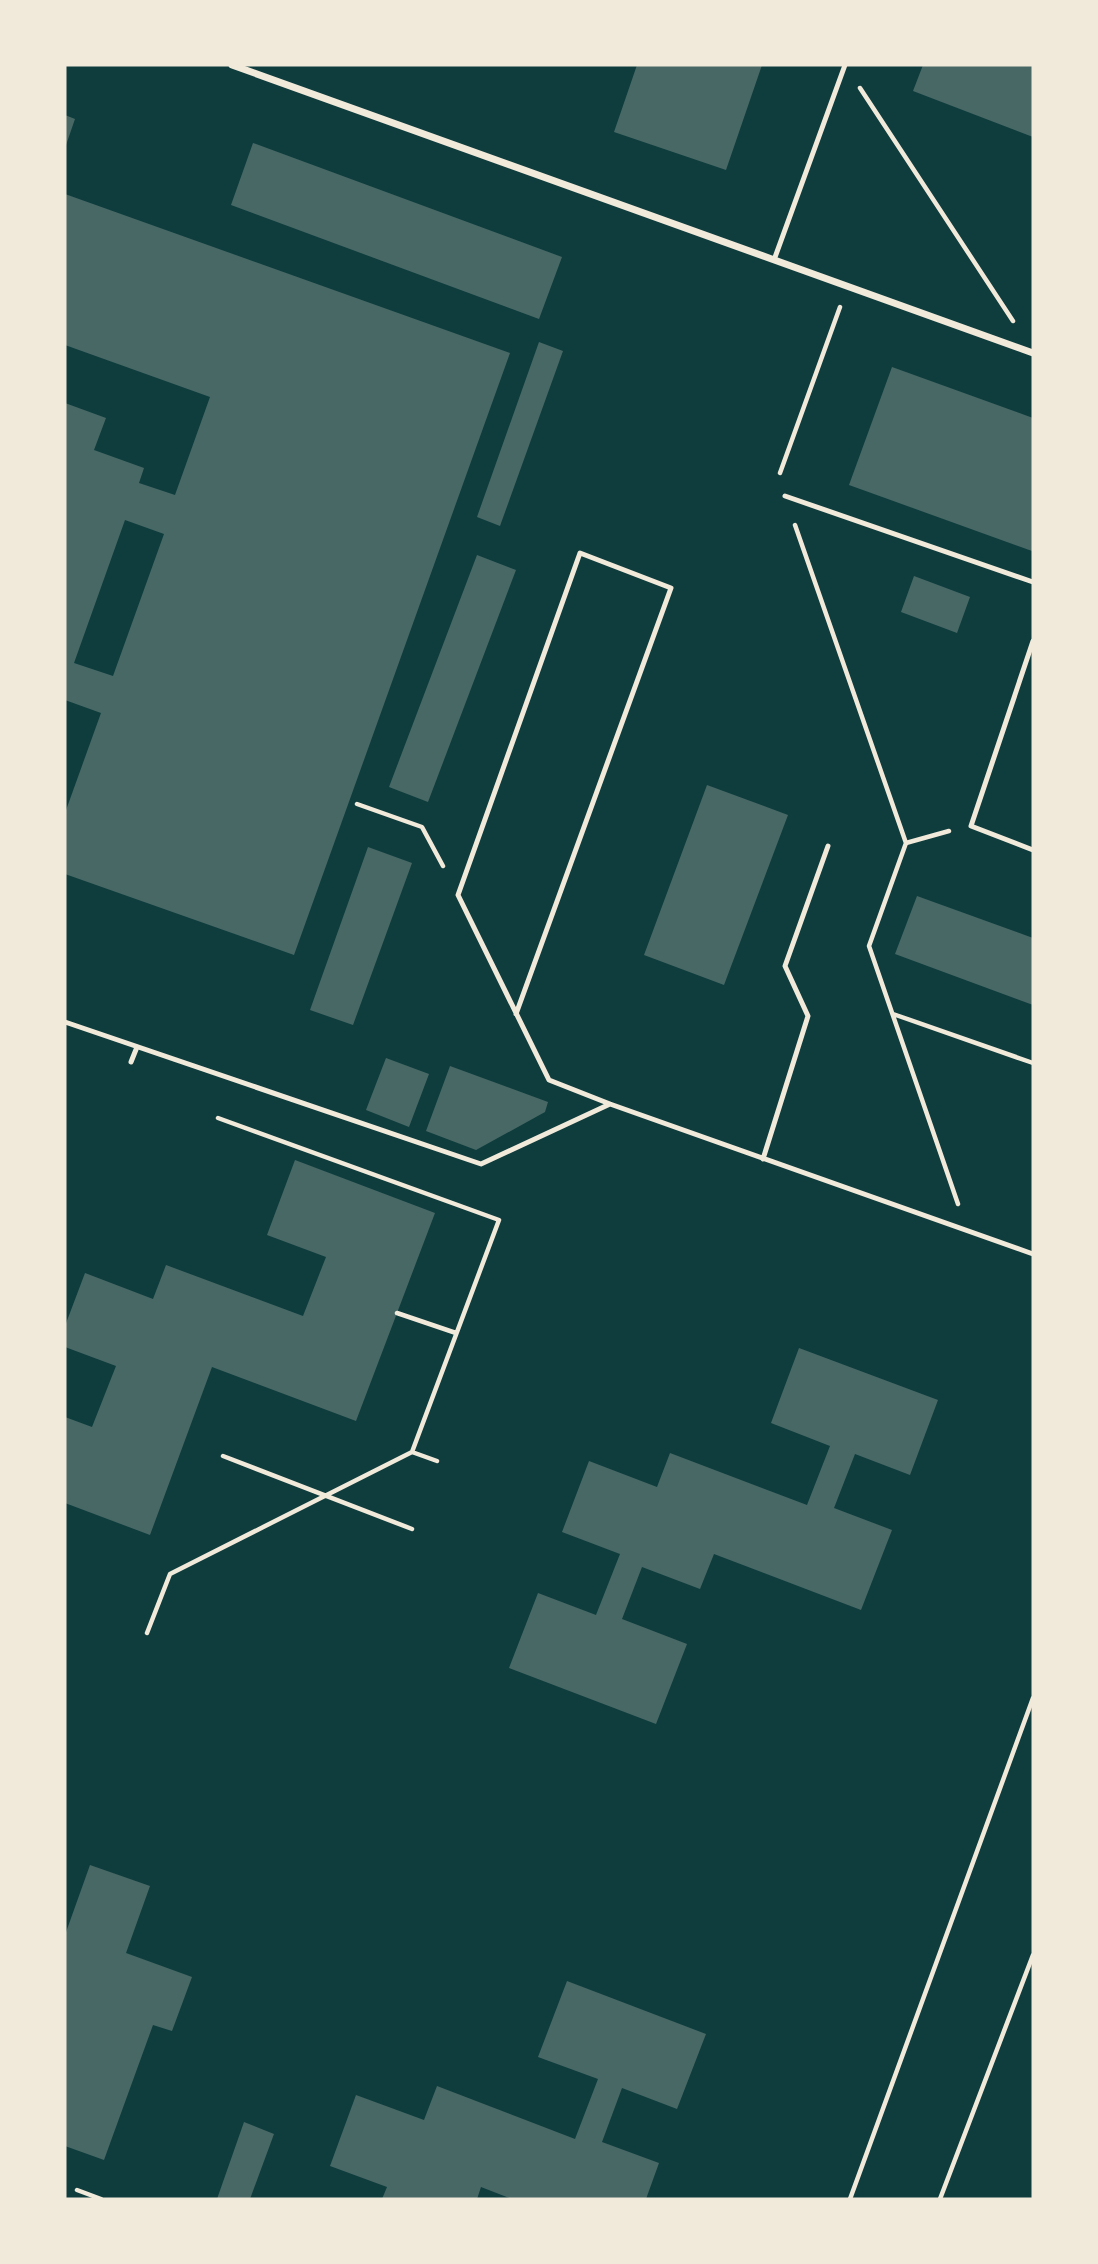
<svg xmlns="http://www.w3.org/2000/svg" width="1098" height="2264" font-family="'Sofia Sans Condensed',sans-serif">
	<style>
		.building { fill: #486865; fill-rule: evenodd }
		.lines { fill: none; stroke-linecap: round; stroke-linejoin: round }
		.path { stroke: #f1e9da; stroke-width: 4.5 }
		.service { stroke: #f1e9da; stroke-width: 5 }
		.minor { stroke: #f1e9da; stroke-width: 7 }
	</style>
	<rect width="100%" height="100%" fill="#0f3d3e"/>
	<path class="building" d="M637 65H762L726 170 614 132Z
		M923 65H1033V137L913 91Z
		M65 115 75 119 65 148Z
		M253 143 562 257 539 319 231 205Z
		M65 194 510 353 294 955 65 874V813L101 713 65 700V403L106 418 94 450 144 468 139 483 175 495 210 397 65 345ZM125 520 164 534 113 676 74 663Z
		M539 342 563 351 500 526 477 517Z
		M892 367 1033 418V546L1032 551 849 485Z
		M477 555 516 570 428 802 389 787Z
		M914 576 970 597 957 633 901 612Z
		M707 785 788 815 724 985 644 955Z
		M368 847 412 863 353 1025 310 1010Z
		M917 896 1033 938V1005L895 954Z
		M386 1058 429 1074 409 1127 366 1110Z
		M450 1066 548 1102 545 1112 476 1150 426 1131Z
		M295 1160 435 1213 356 1421 212 1367 150 1535 65 1503V1417L92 1427 116 1366 65 1347V1326L85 1273 153 1299 166 1265 303 1316 326 1257 267 1235Z
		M799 1348 938 1400 910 1475 855 1454 834 1508 892 1530 861 1610 714 1554 700 1589 642 1567 622 1619 687 1644 656 1724 509 1668 538 1593 596 1615 620 1554 562 1532 589 1461 657 1487 670 1453 807 1505 830 1446 771 1423Z
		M90 1865 150 1886 126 1953 192 1977 172 2031 153 2025 104 2160 65 2146V1935Z
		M567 1981 706 2034 677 2109 622 2088 602 2142 659 2163 646 2199H512L481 2187 477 2199H382L387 2187 330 2166 356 2095 424 2120 437 2086 575 2139 598 2079 538 2057Z
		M244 2122 274 2134 250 2199H217Z"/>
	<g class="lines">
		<path class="path" d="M860 88 1013 321
			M780 473 840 307
			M795 525 906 843 869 946 958 1204
			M357 804 422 827 443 866
			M906 843 949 831
			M893 1014 1033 1063
			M218 1118 499 1220 412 1452
			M397 1313 456 1333
			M223 1456 412 1529
			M147 1633 170 1574 412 1452 437 1461
			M77 2190 101 2199
			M850 2199 1033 1698
			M940 2199 1033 1955"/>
		<path class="service" d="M774 260 845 65
			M785 496 1033 582
			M1033 641 971 826 1033 850
			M516 1014 671 588 580 553 458 895 549 1080 610 1104
			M65 1022 481 1164 610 1104 1033 1254
			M131 1062 137 1047
			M763 1159 808 1016 785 966 828 846"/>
		<path class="minor" d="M232 65 1033 353"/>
	</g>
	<rect width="1098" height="2264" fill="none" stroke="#f1e9da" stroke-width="133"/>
</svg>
